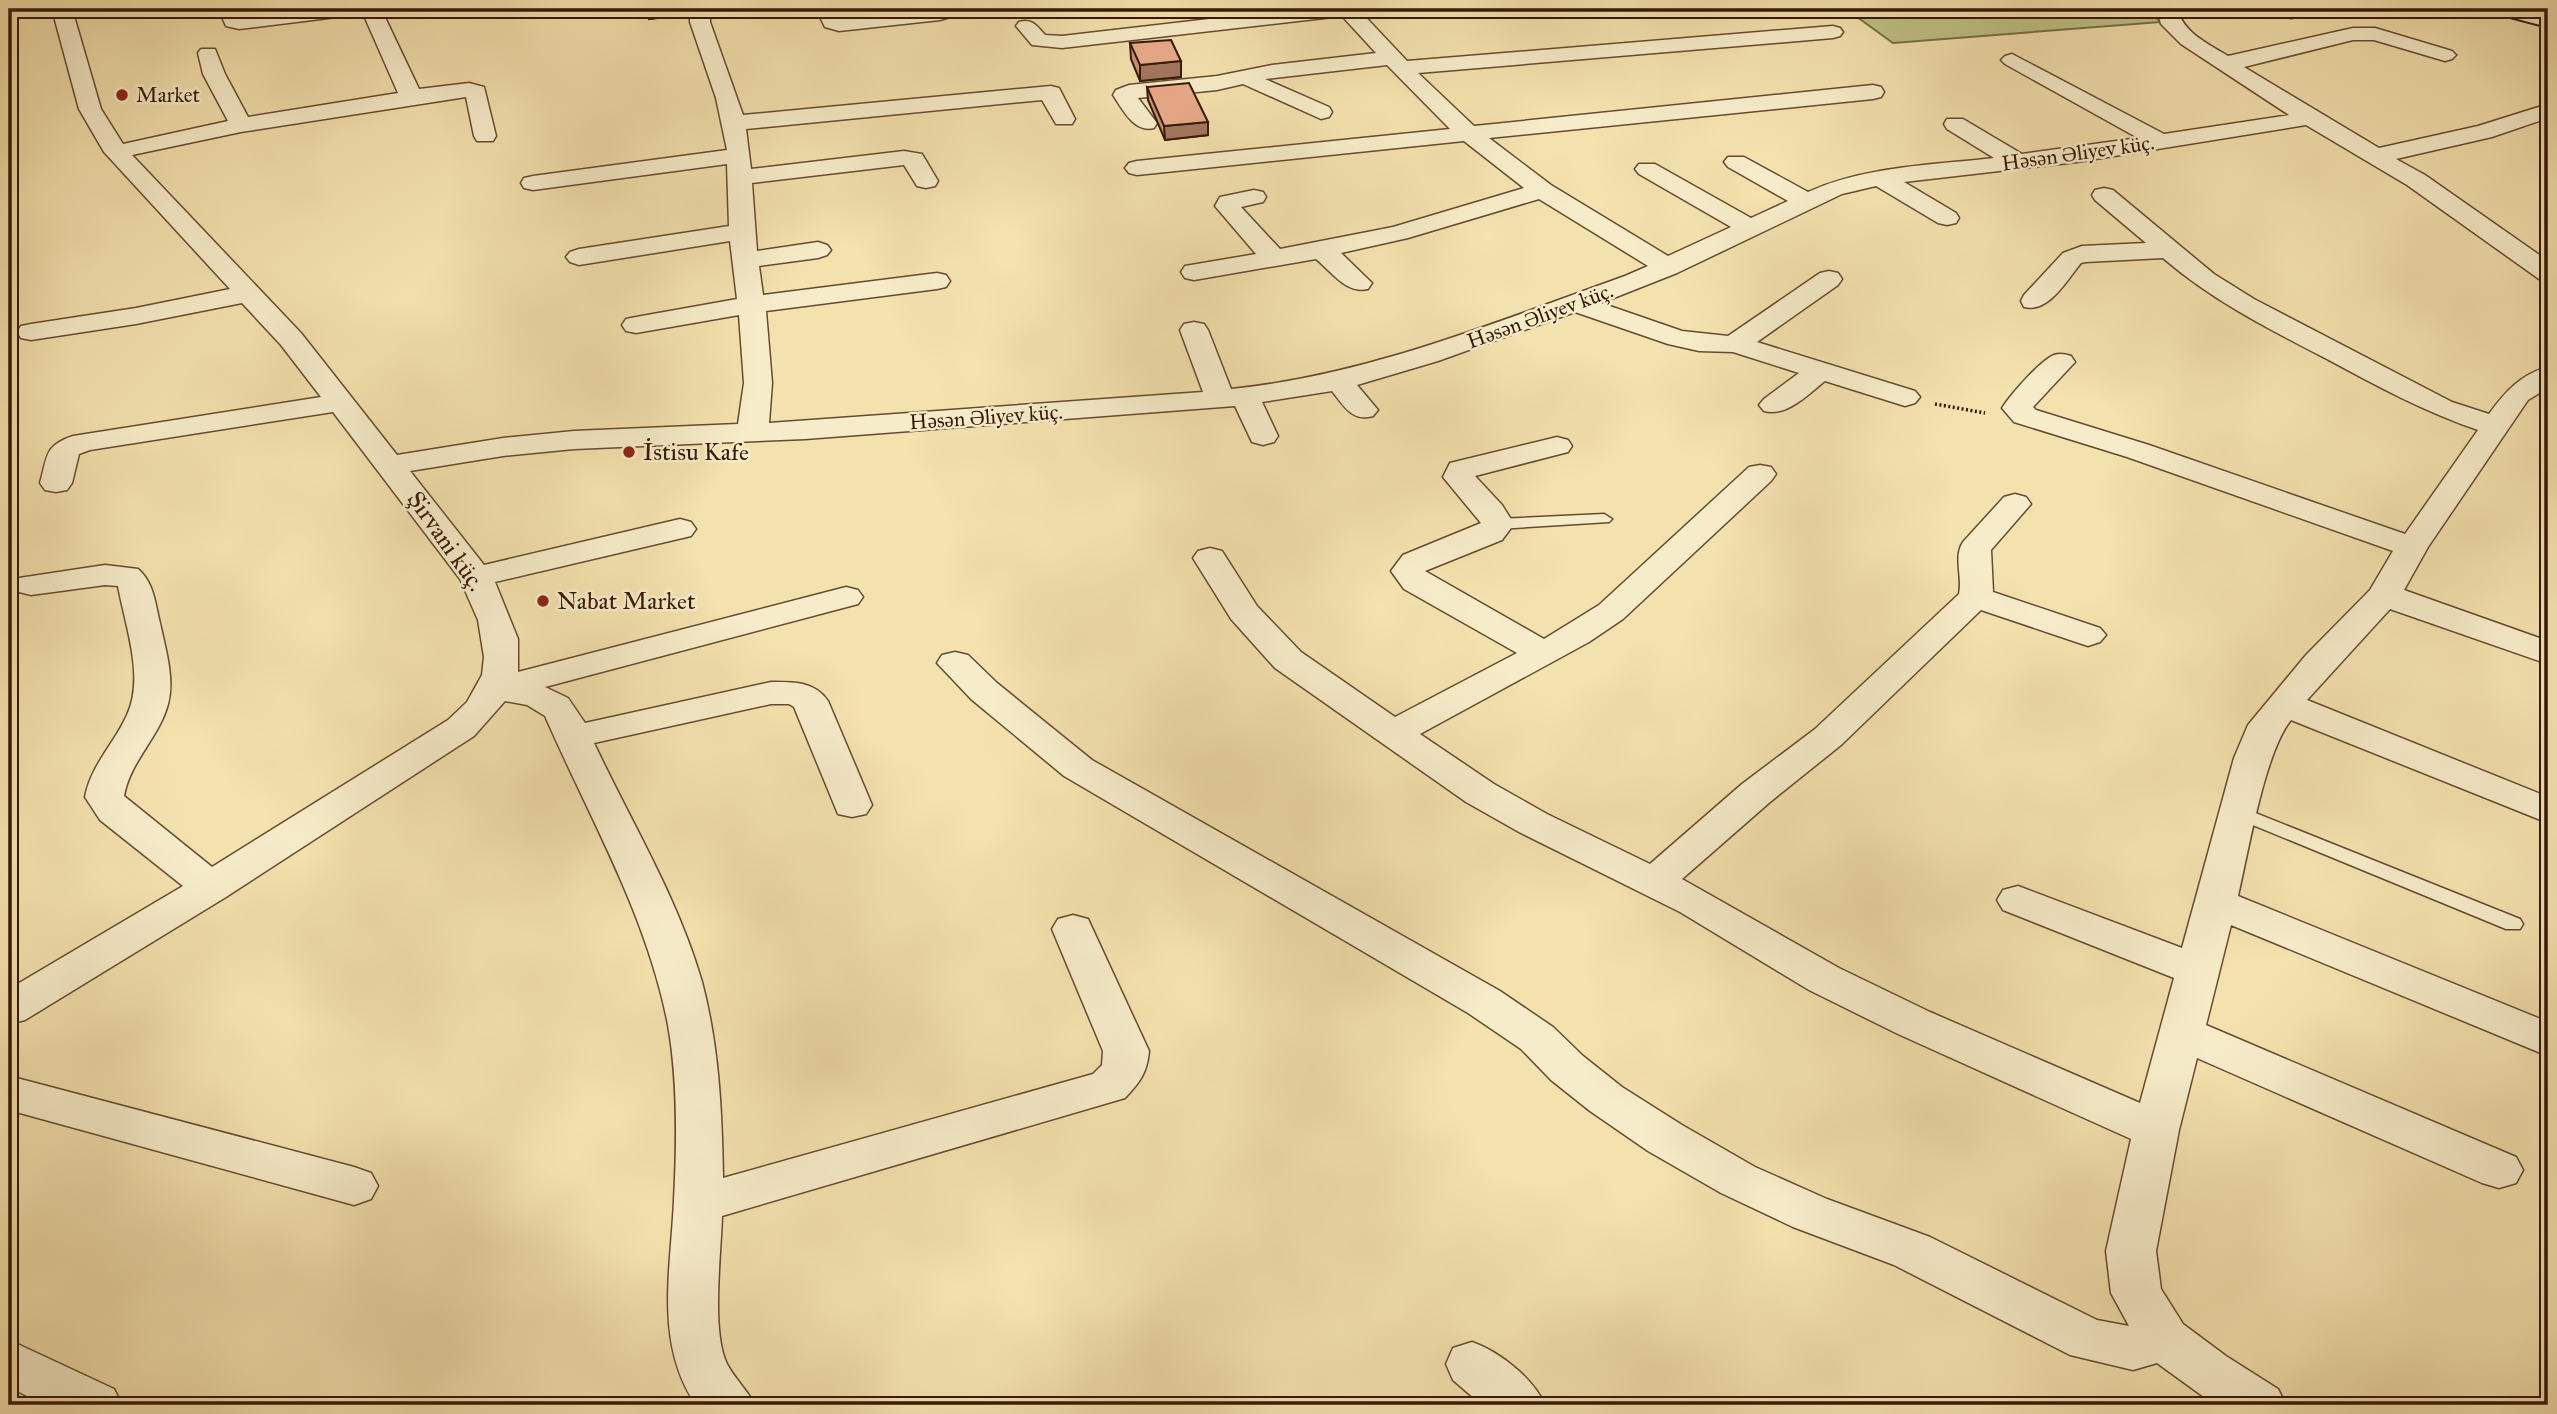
<svg xmlns="http://www.w3.org/2000/svg" width="2557" height="1414" font-family="'IM FELL Great Primer',serif">
	<style>
		.green { fill: #bfc287; stroke: #7a6e45; stroke-width: 2 }
		.lines { fill: none; stroke-linecap: round; stroke-linejoin: round }
		.lane-casing { stroke: #654b2e; stroke-width: 3 }
		.street-casing { stroke: #654b2e; stroke-width: 3 }
		.secondary-casing { stroke: #361903; stroke-width: 4 }
		.path { stroke: #361903; stroke-width: 3.5; stroke-dasharray: 2 2.5; stroke-linecap: butt }
		.lane { fill: #f7ecca; fill-rule: evenodd }
		.street { fill: #f7ecca; fill-rule: evenodd }
		.secondary { fill: #f7ecca; fill-rule: evenodd }
		.wall { fill: #c89276; stroke: #361903; stroke-width: 2 }
		.shaded-wall { fill: #a37760; stroke: #361903; stroke-width: 2 }
		.building { fill: #e9aa89; stroke: #361903; stroke-width: 2 }
		.poi-dot { fill: #8f2418; stroke: #f7ecca; stroke-width: 2.5 }
		.labels { text-anchor: middle; dominant-baseline: central; stroke-width: 5; stroke-linejoin: round; paint-order: stroke }
		.far-poi-label { font-size: 21px; fill: #361903; stroke: #f7ecca; text-anchor: start }
		.far-street-label { font-size: 21px; fill: #361903; stroke: #f7ecca }
		.poi-label { font-size: 24px; fill: #361903; stroke: #f7ecca; text-anchor: start }
		.street-label { font-size: 24px; fill: #361903; stroke: #f7ecca }
	</style>
	<rect width="100%" height="100%" fill="#f3e1ae"/>
	<filter id="stains"><feTurbulence type="fractalNoise" baseFrequency=".00286" numOctaves="4"/><feColorMatrix values="0 0 0 0 .2 0 0 0 0 .09 0 0 0 0 .02 0 0 0 .5 -.17"/></filter>
	<radialGradient id="worn" r=".72"><stop offset=".6" stop-color="#630" stop-opacity="0"/><stop offset="1" stop-color="#630" stop-opacity=".3"/></radialGradient>
	<path class="green" d="M1846 9H2146L2161 22 1893 43Z"/>
	<g class="lines">
		<defs>
			<path id="lane" d="M1604 514 1612 519 1609 522 1498 529 1490 524 1498 519Z
				M2238 806 2520 919 2523 924 2520 929H2506L2231 816 2229 812 2231 808Z"/>
			<path id="street" d="M52 9H72L101 109 123 144 228 121 203 74 198 53 201 49H215L225 74 248 117 398 93 362 11 353 15 239 29 226 26 221 15 224 11H238L242 17 306 9H381L419 89 469 83 484 87 496 136 493 141H477L474 136 466 97 241 132 132 155 301 333 397 455 503 438 574 431 738 424 744 383 739 315 636 333 626 331 622 325 626 319 636 317 737 299 730 241 579 265 570 262 566 257 570 252 579 249 729 226 727 164 533 190 524 188 521 183 524 178 533 176 727 150 716 98 690 22V9H710V22L743 115 1051 86 1059 88 1075 119 1072 124H1056L1042 100 746 129 751 169 904 151 922 154 938 181 935 186 926 188 917 186 904 165 752 183 757 251 818 242 827 245 831 250 827 255 818 258 759 266 763 295 937 273 946 275 950 281 946 287 937 289 766 311 772 383 769 423 1203 392 1180 330 1184 324 1194 322 1204 324 1208 330 1231 389C1368 375 1496 322 1625 276L1648 266 1539 199 1408 238 1341 253 1372 283 1368 289C1346 294 1332 272 1316 259L1194 280 1185 278 1181 272 1185 266 1256 254 1215 206 1220 197 1254 190 1263 192 1266 197 1263 202 1241 207 1280 249 1393 227 1524 188 1464 141 1137 175 1129 173 1125 168 1129 163 1137 161 1450 129 1387 65 1265 79 1329 107 1332 112 1329 117 1321 119 1243 84 1217 90 1138 98 1157 123 1154 128C1134 133 1123 110 1113 95L1116 90 1129 85 1217 76 1272 65 1376 53 1342 16 1062 48 1032 45 1016 26 1019 22C1032 18 1037 26 1045 35L1062 36 1297 9H1358L1407 61 1833 26 1840 28 1843 32 1840 36 1833 38 1418 73 1474 126 1873 85 1881 87 1884 92 1881 97 1873 99 1489 138 1551 185 1668 256 1731 227 1639 174 1635 169 1639 164H1655L1751 218 1788 201 1728 167 1724 162 1728 157H1744L1808 192C1865 166 1933 165 1994 158L1947 129 1944 124 1947 119H1963L2022 154 2138 138 2005 64 2001 60 2005 56 2012 54 2164 134 2289 115 2181 44 2161 24 2157 9H2177C2184 33 2207 43 2228 56L2353 28H2375L2452 51 2456 55 2452 59 2445 61 2374 40H2353L2244 67 2379 148 2478 126 2548 104V118L2492 137 2396 159 2425 175 2548 261V281L2539 279 2407 185 2306 125 2077 162 1904 182 1956 213 1959 218 1956 223 1947 225 1938 223 1876 186 1842 194 1677 273 1601 303 1682 331 1728 336 1820 273 1829 271 1838 273 1842 279 1838 285 1757 342 1915 391 1920 397 1915 403 1905 406 1825 381C1807 395 1787 417 1764 411L1759 405 1764 399 1799 373 1733 352 1699 351 1668 344 1575 312 1438 361 1357 385 1378 410 1373 416C1352 422 1344 406 1332 391L1262 402 1278 436 1274 442 1263 445 1252 442 1235 406 805 439 574 449 503 456 410 471 484 565 680 519 691 522 696 529 691 536 495 582 518 639V672L846 587 858 590 863 597 858 604 545 687 568 698 585 723 771 682C793 682 814 681 828 701L872 805 866 814 852 817 838 814 794 707 789 704H771L594 743C631 822 678 898 702 982 719 1046 722 1112 723 1178L1093 1074 1102 1065 1103 1051 1052 929 1058 919 1073 915 1088 919 1149 1051C1147 1073 1140 1082 1125 1098L722 1216C721 1254 711 1331 727 1364 735 1379 747 1390 755 1405H696C654 1343 671 1270 674 1200 677 1143 678 1081 668 1025 647 915 589 817 545 716L527 705 505 701 474 736 226 897 25 1020 9 1024V989L183 886 100 820 85 797C91 765 114 744 127 715 145 677 125 625 118 586L105 585 31 595 19 592 14 585 19 578 105 565 138 569C154 583 155 603 160 623 165 647 175 679 168 704 159 738 130 761 124 796L212 867 448 720 467 702 482 675 484 657 478 620 460 579 333 412 90 450 79 454 72 483 67 490 56 492 45 490 40 483C48 455 44 446 73 436L321 397 281 345 242 303 136 324 31 340 21 338 17 332 21 326 31 324 136 308 230 289 104 152 79 109Z
				M816 9H836L840 19 933 9 947 10 950 14 947 18 940 20 839 31 825 27Z
				M2283 9H2322L2319 13 2291 18 2284 16 2281 12Z
				M2104 188 2113 190 2214 274 2254 299 2452 402 2489 414C2505 392 2521 374 2548 367V388L2528 400 2428 547 2404 590 2548 641V664L2390 609 2307 700 2548 797V823L2291 720C2265 751 2248 853 2238 896L2548 1022V1056L2231 925 2206 1025 2516 1157 2523 1170 2516 1183 2499 1188 2482 1183 2197 1058 2179 1130 2156 1251 2161 1289 2183 1324 2226 1356 2278 1389 2286 1405H2215L2157 1363 2133 1370 2070 1355 1894 1265 1793 1227 1721 1193 1648 1151 1590 1111 1551 1080 1521 1049 1468 1013 1064 776 971 699 937 663 942 655 955 652 968 655 997 683 1092 760 1500 991 1553 1027 1583 1056 1622 1087 1682 1125 1755 1167 1827 1199 1930 1237 2097 1320 2129 1326 2111 1293 2106 1251 2131 1139 1898 1034 1809 990 1680 912 1519 832 1466 802 1275 668 1231 619 1193 558 1198 551 1210 548 1222 551 1257 606 1301 652 1395 717 1517 653 1404 589 1391 571 1403 555 1481 523 1443 477 1450 463 1557 437 1568 440 1572 446 1568 452 1475 476 1502 505 1514 524 1502 540 1425 571 1544 639 1599 605 1749 467 1760 465 1771 467 1776 474 1771 481 1623 619 1589 642 1420 734 1494 784 1547 814 1650 864 1742 784 1815 729 1959 594C1963 577 1953 557 1963 542L2004 497 2015 494 2026 497 2031 504 1991 550 1993 592 2100 628 2106 635 2100 642 2088 646 2076 642 1981 610 1841 745 1770 802 1682 879 1839 968 1930 1012 2140 1103 2174 978 2003 910 1997 900 2003 890 2018 886 2182 948 2234 758 2248 725 2306 655 2370 590 2393 551 2127 457 2014 422 2002 408C2011 394 2040 361 2054 355 2060 353 2065 354 2071 356L2075 362 2033 407 2036 410 2149 445 2405 534 2478 430C2425 412 2377 386 2327 359 2269 329 2213 301 2163 258L2086 262 2081 263C2066 281 2049 313 2024 307L2021 301 2024 295 2063 253 2082 246 2146 243 2095 200 2092 195 2095 190Z
				M9 1076 354 1167 371 1173 378 1186 371 1199 354 1205 9 1110Z
				M9 1340 114 1389 122 1405H45L9 1387Z
				M1472 1342C1500 1352 1533 1378 1545 1405H1482L1453 1380 1446 1364 1453 1348Z"/>
			<path id="secondary" d="M2492 9H2526L2548 15V27L2495 13Z"/>
		</defs>
		<use href="#lane" class="lane-casing"/>
		<use href="#street" class="street-casing"/>
		<use href="#secondary" class="secondary-casing"/>
		<path class="path" d="M1935 404 1985 413"/>
		<use href="#lane" class="lane"/>
		<use href="#street" class="street"/>
		<use href="#secondary" class="secondary"/>
	</g>
	<path class="wall" d="M643 9H688L687 14 649 19Z
		M1130 43 1181 61V77L1140 81 1131 59Z
		M1147 87 1208 122V135L1165 140 1148 100Z"/>
	<path class="shaded-wall" d="M648 9H688L687 14 649 19Z
		M1181 61V77L1140 81V65Z
		M1208 122V135L1165 140 1164 126Z"/>
	<path class="building" d="M1171 40 1181 61 1140 65 1130 43Z
		M1189 83 1208 122 1164 126 1147 87Z"/>
	<g class="poi-dot">
		<circle cx="122" cy="95" r="7"/>
		<circle cx="629" cy="452" r="7"/>
		<circle cx="543" cy="601" r="7"/>
	</g>
	<g class="labels">
		<g class="far-poi-label">
			<text x="136" y="95">Market</text>
		</g>
		<g class="far-street-label">
			<text transform="translate(2078 153) rotate(-8)">Həsən Əliyev küç.</text>
			<text transform="translate(1540 316) rotate(-20)">Həsən Əliyev küç.</text>
			<text transform="translate(986 417) rotate(-4)">Həsən Əliyev küç.</text>
		</g>
		<g class="poi-label">
			<text x="643" y="452">İstisu Kafe</text>
			<text x="557" y="601">Nabat Market</text>
		</g>
		<g class="street-label">
			<text transform="translate(446 541) rotate(55)">Şirvani küç.</text>
		</g>
	</g>
	<rect width="2557" height="1414" fill="none" stroke="#f3e1ae" stroke-width="35"/>
	<rect x="10" y="10" width="2536" height="1393" fill="none" stroke="#361903" stroke-width="3.5"/>
	<rect x="18" y="18" width="2522" height="1379" fill="none" stroke="#361903" stroke-width="2"/>
	<rect width="100%" height="100%" filter="url(#stains)"/>
	<rect width="100%" height="100%" fill="url(#worn)"/>
</svg>
